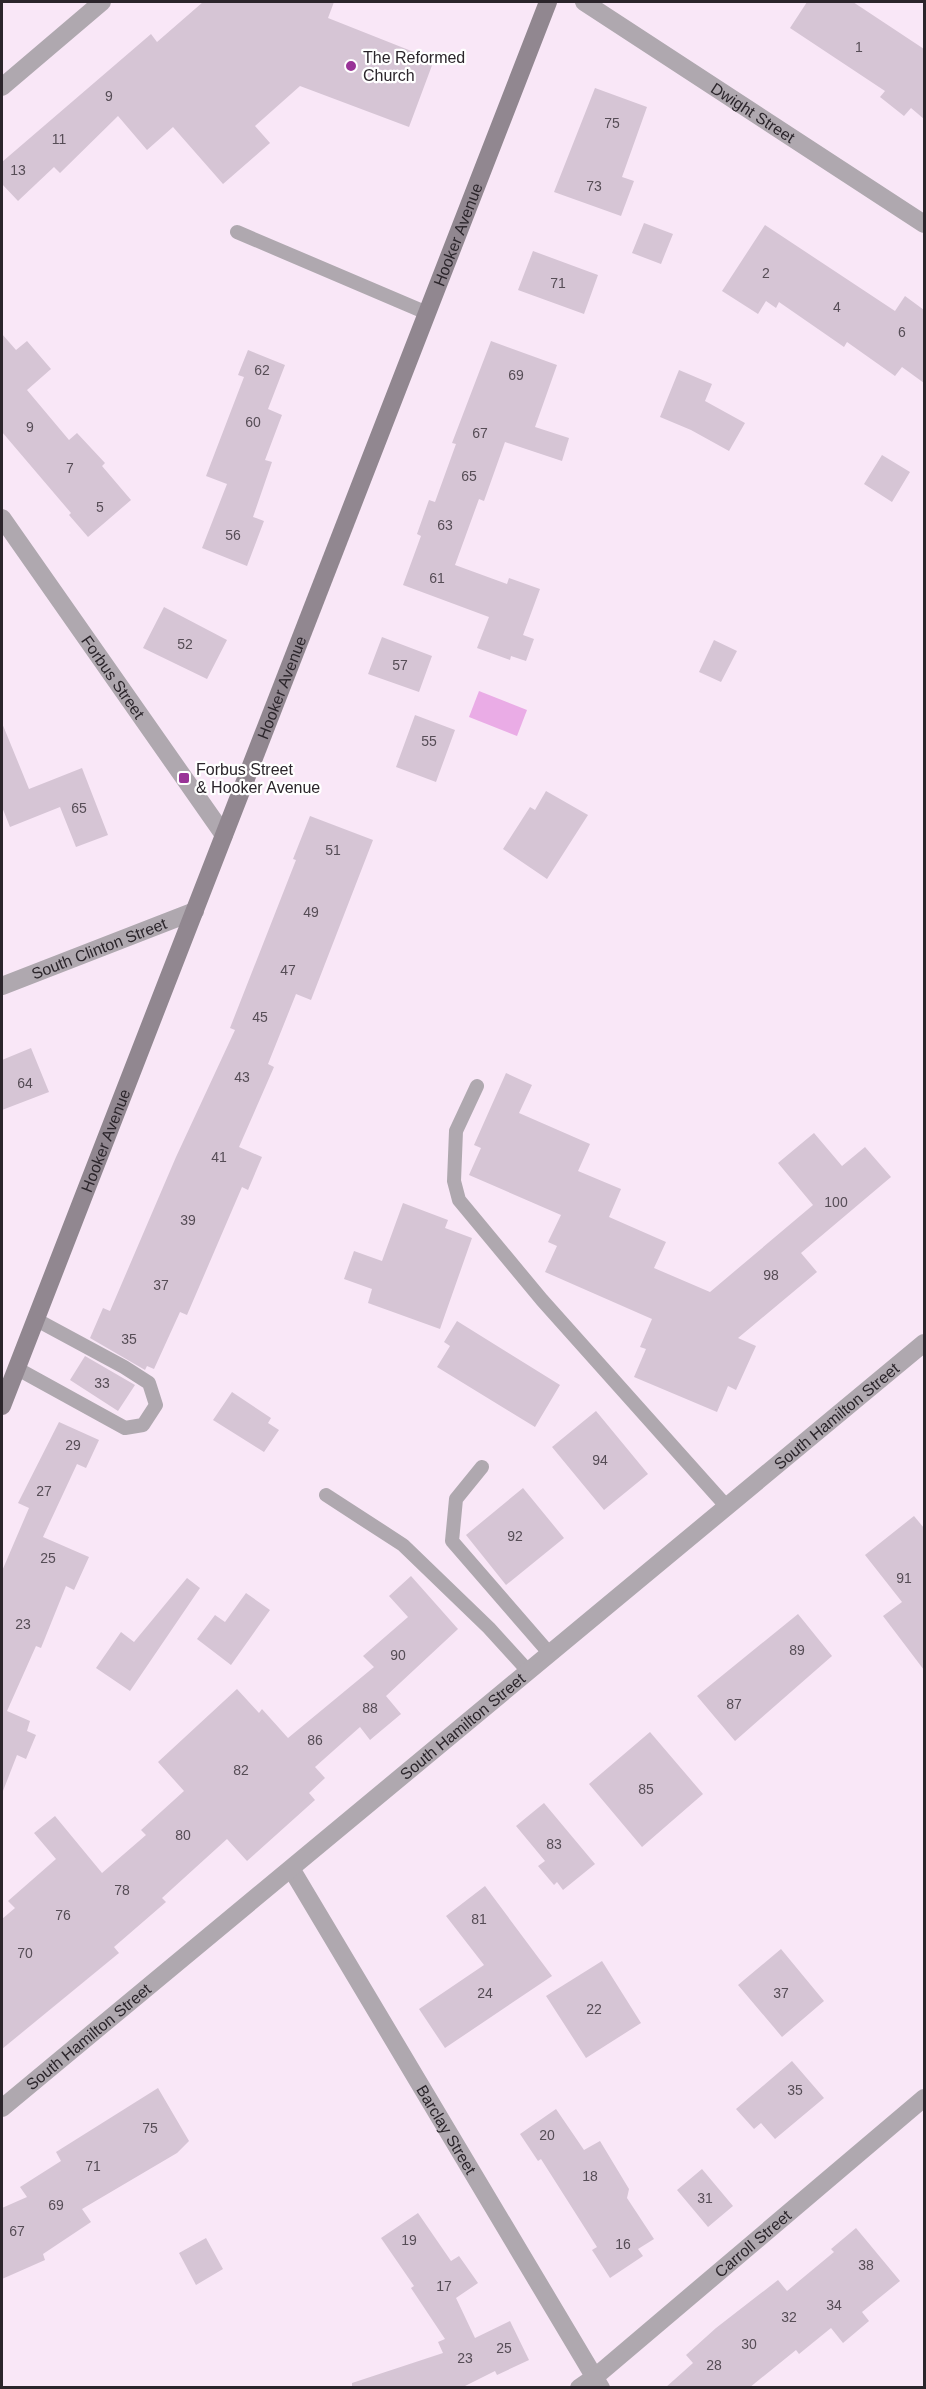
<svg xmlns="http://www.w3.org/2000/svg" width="926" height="2389" font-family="Helvetica,sans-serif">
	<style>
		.water { fill: #eaace6 }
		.building { fill: #d6c5d5 }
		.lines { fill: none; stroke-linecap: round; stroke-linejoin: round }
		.lane { stroke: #afa8af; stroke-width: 14 }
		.street { stroke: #afa8af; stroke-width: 18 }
		.secondary { stroke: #918790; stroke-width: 18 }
		.poi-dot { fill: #993397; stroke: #fff; stroke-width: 2 }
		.labels { text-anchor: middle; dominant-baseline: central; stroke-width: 4.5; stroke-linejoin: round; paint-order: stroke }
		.number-label { font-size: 14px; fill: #564d56 }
		.poi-label { font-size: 16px; fill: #2b252b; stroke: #fff; text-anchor: start }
		.street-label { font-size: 16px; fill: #2b252b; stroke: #fff }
	</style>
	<rect width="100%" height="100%" fill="#f9e7f7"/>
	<path class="water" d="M479 691 527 710 517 736 469 717Z"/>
	<path class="building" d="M203 2H334L328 18 434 60 409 127 300 86 255 126 270 143 223 184 173 127 147 150 118 116 60 173 54 167 18 201 2 184V162L151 34 157 42Z
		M807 2H853L924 49V119L911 108 904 116 880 97 885 91 790 28Z
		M595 88 647 107 622 177 634 181 621 216 554 192Z
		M644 223 673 234 661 264 632 253Z
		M765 225 895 311 905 296 924 310V383L902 367 895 376 847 342 844 347 779 302 776 308 766 301 758 314 722 291Z
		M533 251 598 275 584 314 518 290Z
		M2 334 16 350 27 341 51 369 27 390 69 440 77 433 105 463 102 466 131 500 88 537 69 515 71 513 2 432Z
		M491 341 557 365 535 427 569 438 562 461 505 442 484 501 479 499 455 565 507 584 509 578 540 589 523 635 534 639 526 661 511 656 510 660 477 648 489 617 403 585 421 536 417 534 429 500 435 502 456 444 452 443Z
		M248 350 285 365 268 409 282 415 265 460 272 462 253 517 264 521 247 566 202 548 227 484 206 476 244 377 238 375Z
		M679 370 712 384 705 401 745 423 729 451 691 430 660 417Z
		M882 455 910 472 892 502 864 484Z
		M164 607 227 640 207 679 143 648Z
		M382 637 432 656 419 692 368 674Z
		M714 640 737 651 721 682 699 672Z
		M415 715 455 730 436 782 396 767Z
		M2 723 29 789 82 768 108 835 76 847 60 807 10 827 2 807Z
		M546 791 588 815 547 879 503 849 530 807 535 810Z
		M310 816 373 840 311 1000 296 994 268 1064 274 1067 239 1147 262 1157 248 1190 242 1187 187 1315 180 1312 154 1369 147 1366 145 1370 90 1338 103 1308 110 1311 176 1157 235 1030 230 1028 296 860 293 859Z
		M31 1048 49 1092 2 1110V1060Z
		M506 1073 532 1085 519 1113 590 1144 578 1171 621 1189 609 1217 666 1242 654 1268 710 1292 813 1205 778 1163 814 1133 842 1166 865 1147 891 1177 801 1253 817 1272 738 1338 756 1346 736 1390 728 1386 717 1412 634 1377 646 1349 640 1347 652 1319 545 1272 557 1246 548 1242 561 1215 469 1175 481 1148 474 1145Z
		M403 1203 448 1220 445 1228 472 1238 440 1329 368 1303 372 1289 344 1279 354 1251 382 1261Z
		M457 1321 560 1385 535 1427 437 1367 450 1346 444 1342Z
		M85 1356 135 1385 118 1411 70 1380Z
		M232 1392 271 1418 268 1423 279 1430 264 1452 213 1420Z
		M596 1411 648 1474 604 1510 552 1447Z
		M59 1422 99 1440 86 1468 77 1464 43 1537 89 1557 74 1590 66 1586 41 1648 36 1646 7 1711 30 1721 27 1731 36 1735 26 1759 17 1755 3 1791 2 1571 29 1508 18 1503Z
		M523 1488 564 1538 506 1585 466 1535Z
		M914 1516 924 1528V1670L883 1616 902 1602 865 1555Z
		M411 1576 458 1629 386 1696 401 1714 370 1740 360 1727 315 1767 325 1778 309 1793 315 1800 247 1861 227 1839 162 1898 166 1902 114 1947 119 1953 2 2049V1919L15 1908 8 1901 56 1859 34 1833 55 1816 102 1873 146 1835 141 1830 184 1791 158 1762 237 1689 259 1713 262 1709 288 1738 374 1667 363 1656 408 1617 389 1596Z
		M187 1578 200 1588 130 1691 96 1668 121 1632 134 1642Z
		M246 1593 270 1610 231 1665 197 1639 215 1615 225 1622Z
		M798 1614 832 1656 735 1741 697 1696Z
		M650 1732 703 1794 642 1847 589 1784Z
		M544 1803 595 1864 563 1890 557 1882 554 1885 538 1866 545 1861 516 1826Z
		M485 1886 552 1976 445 2048 419 2009 484 1965 446 1916Z
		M781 1949 824 2001 782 2037 738 1985Z
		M602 1961 641 2023 586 2058 546 1996Z
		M792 2061 824 2098 775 2139 761 2123 754 2129 736 2109Z
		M158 2088 189 2141 177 2153 82 2209 91 2222 43 2254 45 2260 2 2279V2208L27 2197 20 2187 61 2161 56 2152Z
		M556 2109 584 2150 600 2141 629 2189 627 2198 654 2239 638 2249 643 2256 610 2278 592 2250 597 2247 541 2159 538 2161 520 2134Z
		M702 2169 733 2206 708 2227 677 2190Z
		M418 2213 451 2261 459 2256 478 2283 456 2298 475 2338 510 2321 529 2360 497 2375 495 2371 461 2388H352V2383L443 2353 438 2342 445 2339 411 2288 414 2286 381 2238Z
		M856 2228 900 2281 862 2312 869 2321 843 2343 831 2328 799 2354 796 2350 749 2388H665L693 2363 686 2355 716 2328 778 2280 787 2291 834 2252 831 2249Z
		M206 2238 223 2269 196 2285 179 2253Z"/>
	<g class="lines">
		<path class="lane" d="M237 232 427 313
			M477 1086 456 1131 454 1181 459 1200 542 1300 727 1507
			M16 1368 125 1428 143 1425 156 1405 149 1383 124 1367 35 1319
			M482 1467 456 1499 452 1541 550 1654
			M326 1495 403 1545 489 1628 529 1672"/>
		<g class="street">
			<path id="s1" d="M584 2 924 224"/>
			<path d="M2 87 102 2"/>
			<path id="s2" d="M2 518 224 835"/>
			<path id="s3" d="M2 986 195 911"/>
			<path id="s4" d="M292 1870 601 2388"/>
			<path id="s5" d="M2 2108 924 1343"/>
			<path id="s6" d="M579 2388 595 2377 924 2098"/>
		</g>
		<path class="secondary" id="s7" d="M2 1406 548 2"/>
	</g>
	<g class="poi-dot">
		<circle cx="351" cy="66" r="6"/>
		<rect x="178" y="772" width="12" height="12" rx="3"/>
	</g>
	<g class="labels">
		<g class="number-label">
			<text x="859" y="47">1</text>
			<text x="109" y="96">9</text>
			<text x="612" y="123">75</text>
			<text x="59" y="139">11</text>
			<text x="18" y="170">13</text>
			<text x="594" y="186">73</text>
			<text x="766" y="273">2</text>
			<text x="558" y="283">71</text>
			<text x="837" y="307">4</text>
			<text x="902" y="332">6</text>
			<text x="262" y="370">62</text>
			<text x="516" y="375">69</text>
			<text x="253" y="422">60</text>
			<text x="30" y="427">9</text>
			<text x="480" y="433">67</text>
			<text x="70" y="468">7</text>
			<text x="469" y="476">65</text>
			<text x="100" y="507">5</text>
			<text x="445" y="525">63</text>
			<text x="233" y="535">56</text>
			<text x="437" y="578">61</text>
			<text x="185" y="644">52</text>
			<text x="400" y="665">57</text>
			<text x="429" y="741">55</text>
			<text x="79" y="808">65</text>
			<text x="333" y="850">51</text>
			<text x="311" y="912">49</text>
			<text x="288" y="970">47</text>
			<text x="260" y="1017">45</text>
			<text x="242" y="1077">43</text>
			<text x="25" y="1083">64</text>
			<text x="219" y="1157">41</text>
			<text x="836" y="1202">100</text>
			<text x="188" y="1220">39</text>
			<text x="771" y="1275">98</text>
			<text x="161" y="1285">37</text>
			<text x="129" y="1339">35</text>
			<text x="102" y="1383">33</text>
			<text x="73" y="1445">29</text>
			<text x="600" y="1460">94</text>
			<text x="44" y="1491">27</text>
			<text x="515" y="1536">92</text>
			<text x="48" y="1558">25</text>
			<text x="904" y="1578">91</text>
			<text x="23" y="1624">23</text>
			<text x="797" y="1650">89</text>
			<text x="398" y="1655">90</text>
			<text x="734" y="1704">87</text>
			<text x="370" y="1708">88</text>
			<text x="315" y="1740">86</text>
			<text x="241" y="1770">82</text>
			<text x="646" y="1789">85</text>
			<text x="183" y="1835">80</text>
			<text x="554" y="1844">83</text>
			<text x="122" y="1890">78</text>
			<text x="63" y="1915">76</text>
			<text x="479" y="1919">81</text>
			<text x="25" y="1953">70</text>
			<text x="485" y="1993">24</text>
			<text x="781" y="1993">37</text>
			<text x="594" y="2009">22</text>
			<text x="795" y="2090">35</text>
			<text x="150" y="2128">75</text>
			<text x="547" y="2135">20</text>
			<text x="93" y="2166">71</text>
			<text x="590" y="2176">18</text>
			<text x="705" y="2198">31</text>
			<text x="56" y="2205">69</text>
			<text x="17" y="2231">67</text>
			<text x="409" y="2240">19</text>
			<text x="623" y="2244">16</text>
			<text x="866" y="2265">38</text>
			<text x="444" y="2286">17</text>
			<text x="834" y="2305">34</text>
			<text x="789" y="2317">32</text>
			<text x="749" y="2344">30</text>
			<text x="504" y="2348">25</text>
			<text x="465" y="2358">23</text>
			<text x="714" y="2365">28</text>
		</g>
		<g class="poi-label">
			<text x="363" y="57">The Reformed<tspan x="363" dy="18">Church</tspan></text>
			<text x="196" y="769">Forbus Street<tspan x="196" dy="18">&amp; Hooker Avenue</tspan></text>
		</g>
		<g class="street-label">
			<text stroke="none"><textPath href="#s1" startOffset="202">Dwight Street</textPath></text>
			<text stroke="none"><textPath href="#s7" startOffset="1257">Hooker Avenue</textPath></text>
			<text stroke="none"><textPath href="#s2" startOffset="194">Forbus Street</textPath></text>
			<text stroke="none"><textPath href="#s7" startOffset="771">Hooker Avenue</textPath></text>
			<text stroke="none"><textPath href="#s3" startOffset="104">South Clinton Street</textPath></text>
			<text stroke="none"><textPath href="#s7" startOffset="285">Hooker Avenue</textPath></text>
			<text stroke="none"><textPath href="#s5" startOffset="1084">South Hamilton Street</textPath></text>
			<text stroke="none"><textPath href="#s5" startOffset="598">South Hamilton Street</textPath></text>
			<text stroke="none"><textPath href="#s5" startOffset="112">South Hamilton Street</textPath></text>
			<text stroke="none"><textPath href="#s4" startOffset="302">Barclay Street</textPath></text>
			<text stroke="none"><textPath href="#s6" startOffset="226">Carroll Street</textPath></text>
		</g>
	</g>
	<rect width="926" height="2389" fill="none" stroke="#2b252b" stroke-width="6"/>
</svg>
